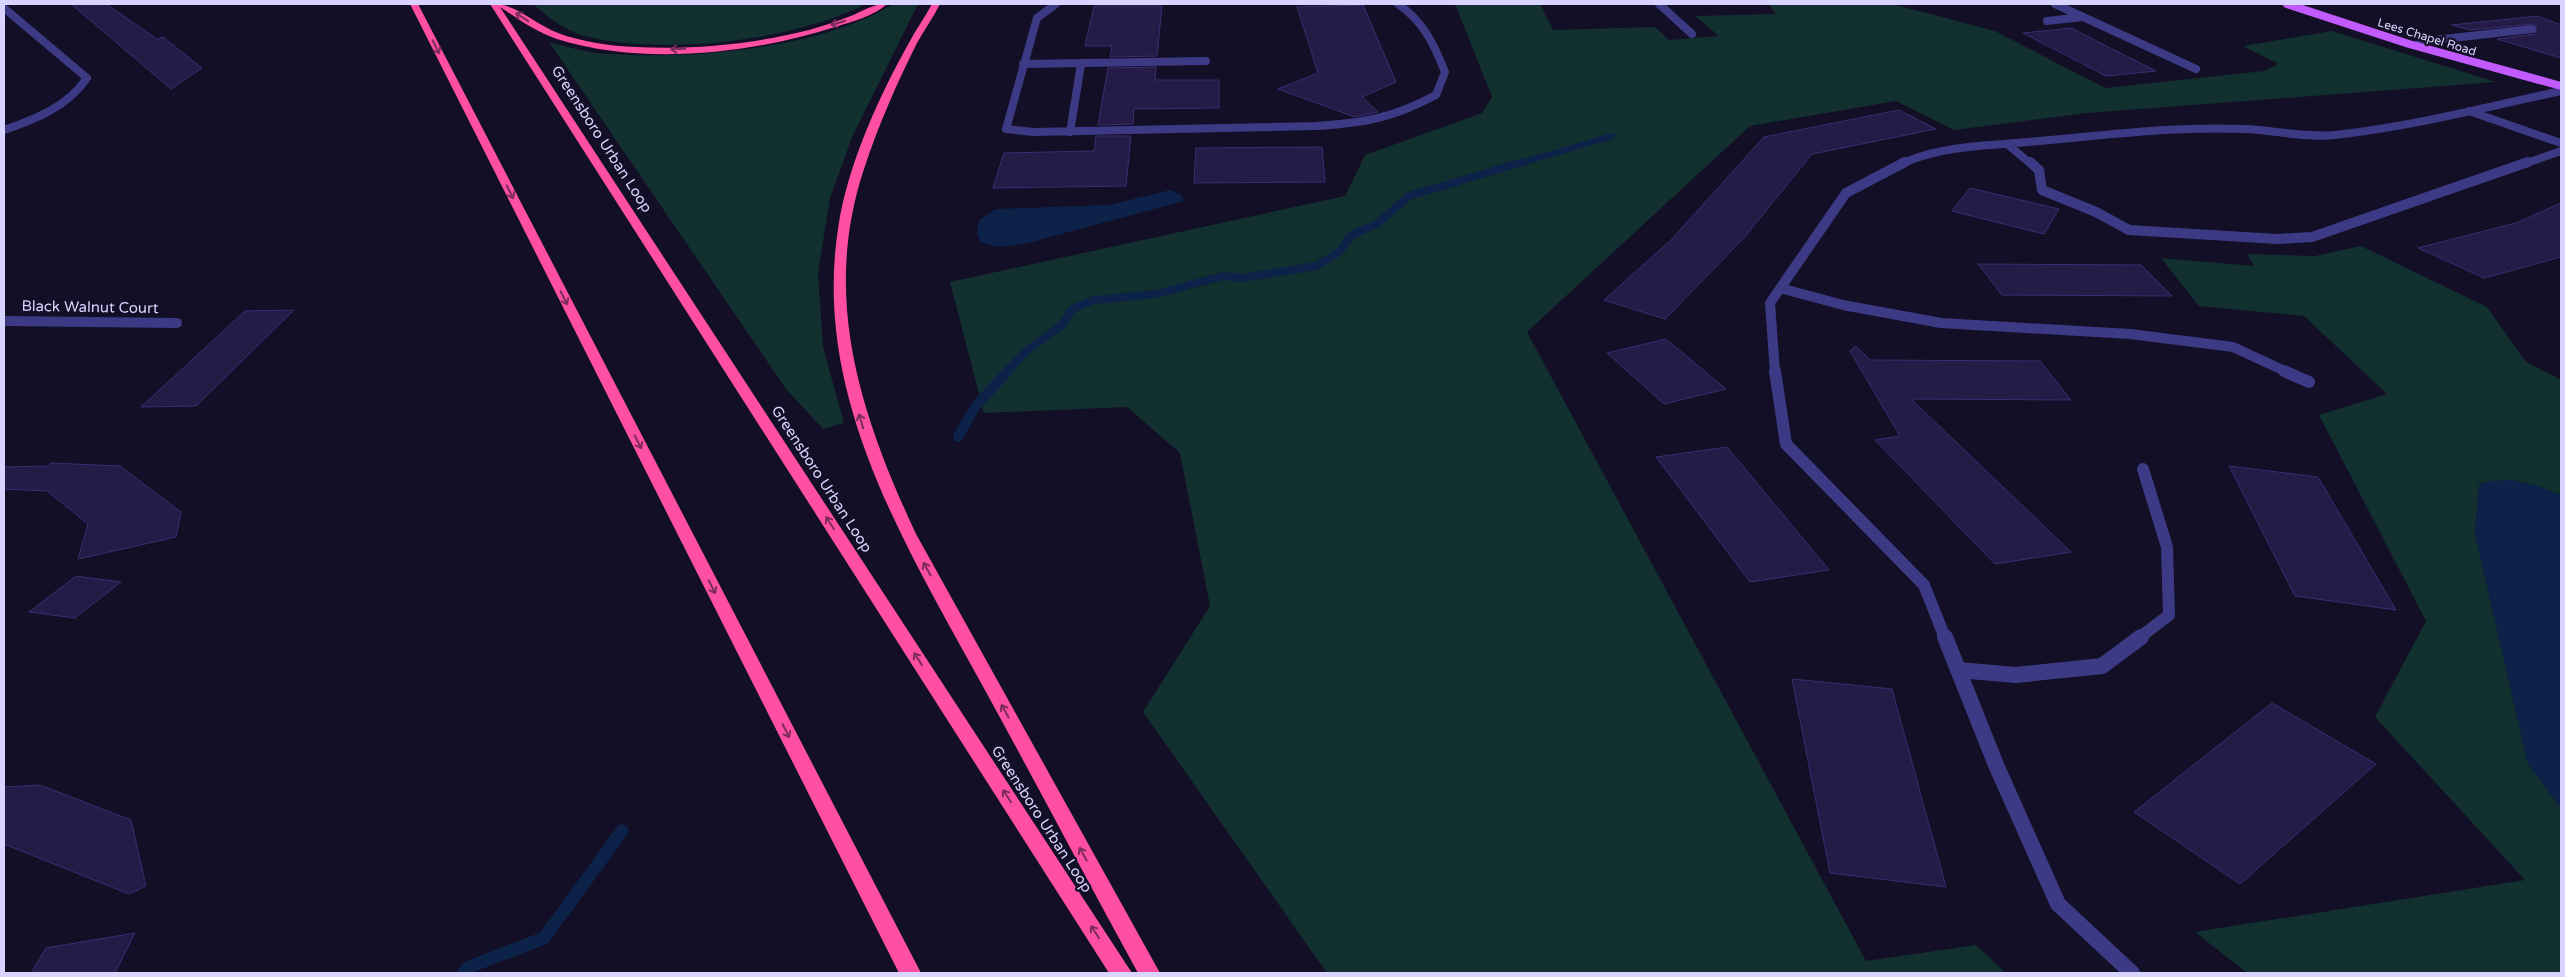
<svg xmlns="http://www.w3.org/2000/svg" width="2565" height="977" font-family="'Varela Round',sans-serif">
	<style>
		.green { fill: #12302f }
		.water { fill: #0c2248 }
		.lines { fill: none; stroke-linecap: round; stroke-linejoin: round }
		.stream-far3 { stroke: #0c2248; stroke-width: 6 }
		.stream-far2 { stroke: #0c2248; stroke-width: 8 }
		.stream-far1 { stroke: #0c2248; stroke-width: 10 }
		.stream { stroke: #0c2248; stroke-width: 13 }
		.building { fill: #241b47; stroke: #3b2d73 }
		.minor-far3 { stroke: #3d3a85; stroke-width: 8 }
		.minor-far2 { stroke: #3d3a85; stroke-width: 10 }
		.minor-far1 { stroke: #3d3a85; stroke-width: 12 }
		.minor { stroke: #3d3a85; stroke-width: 16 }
		.major { stroke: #c25bff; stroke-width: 8 }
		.highway { fill: #ff4fa3; fill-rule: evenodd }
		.oneway { stroke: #7d2c5e }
		.labels { text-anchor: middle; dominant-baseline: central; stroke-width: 4.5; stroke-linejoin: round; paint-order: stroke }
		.far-street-label { font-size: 12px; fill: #d9d4ff; stroke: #130f26 }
		.street-label { font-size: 15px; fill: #d9d4ff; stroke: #130f26 }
	</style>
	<rect width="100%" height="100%" fill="#130f26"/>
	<path class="green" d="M533 4H866C794 41 662 56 584 36 564 30 548 17 533 4Z
		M893 4H918L853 135 830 198 818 273 823 347 844 423 823 429 786 389 549 42C565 46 581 51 597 53 683 61 819 50 893 4Z
		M1455 4H1540L1553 30 1655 27 1669 40 1719 36 1695 16 1776 14 1769 4H1892L1995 31 2105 88 2264 71 2279 64 2243 46 2332 31 2496 82 2087 113 1954 130 1896 101 1750 126 1527 332 1866 961 1976 945 2006 973H1327L1143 712 1210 606 1180 453 1127 407 984 413 950 282 1345 196 1365 155 1482 113 1492 97Z
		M2361 246 2487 307 2525 361 2561 380V495C2540 487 2501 476 2479 485L2475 534 2528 764 2561 808V973H2247L2195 932 2525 880 2375 717 2426 621 2319 415 2387 394 2304 316 2199 306 2161 258 2254 266 2247 254 2315 256Z"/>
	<path class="water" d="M1170 190 1182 195 1184 201 1028 243C1012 246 994 250 980 241L977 233 979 220 996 209 1109 205Z
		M2513 480 2541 487 2561 495V808L2528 764 2475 534 2479 485 2489 481Z"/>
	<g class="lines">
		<path class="stream-far3" d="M1518 164 1612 136"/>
		<path class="stream-far2" d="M1007 372 1026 351 1061 326 1072 309 1094 300 1156 294 1223 276 1242 278 1316 266 1339 252 1351 235 1377 224 1409 196 1523 162"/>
		<path class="stream-far1" d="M958 437 975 407 1008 371"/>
		<path class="stream" d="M463 973 469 967 544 938 622 831"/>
	</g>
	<path class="building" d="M71 4H106L157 39 163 37 202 68 171 89Z
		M1363 5 1396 82 1362 97 1378 112 1355 117 1278 89 1318 73 1297 7Z
		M1094 6H1162L1157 56 1110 57 1112 46H1085Z
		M2537 16 2561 25V58L2497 39 2535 34 2537 28 2534 24 2470 30 2452 25Z
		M2071 28 2156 71 2106 76 2023 33Z
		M1156 67 1155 80H1219V108L1134 109 1133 124 1098 125 1108 68Z
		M1899 110 1936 129 1812 154 1743 239 1665 319 1604 300 1671 240 1764 137Z
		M1096 136H1131L1126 186 993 188 1004 153 1094 151Z
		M1322 147 1325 182 1194 183 1196 148Z
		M1970 188 2059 209 2044 234 1952 211Z
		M2561 203V257L2484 278 2418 248 2516 223Z
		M1978 264 2141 265 2172 296 2002 295Z
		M294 310 196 406 141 407 245 311Z
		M1666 339 1726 389 1664 404 1607 353Z
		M1856 346 1870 360 2040 361 2071 400 1911 399 2071 552 1995 564 1875 440 1900 436 1850 351Z
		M1727 447 1829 570 1750 582 1656 457Z
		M51 463 120 466 181 512 176 537 78 559 88 524 47 491 4 489V467L48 466Z
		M2229 466 2318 477 2396 610 2295 596Z
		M76 576 121 582 75 618 29 612Z
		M1792 679 1892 689 1946 887 1830 873Z
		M2272 703 2376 764 2240 884 2134 812Z
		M40 785 131 820 146 886 129 894 4 844V787Z
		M135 933 115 973H31L46 948Z"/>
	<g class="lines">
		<path class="minor-far3" d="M1056 4 1037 18 1006 129 1033 132 1316 126C1364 123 1393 118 1436 95L1445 72C1434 44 1423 21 1398 4
			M1659 4 1692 34
			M2055 4 2196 69
			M4 8 87 78C67 107 36 119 4 130
			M2047 21 2083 17
			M2415 45 2434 40 2532 29
			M1023 64 1206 61
			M2469 111 2561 143
			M1070 132 1081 64
			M2007 144 2031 164
			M1902 164C1938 145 1999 145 2040 141 2107 135 2176 126 2244 129 2274 130 2304 138 2334 135 2411 127 2486 107 2561 91
			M2524 164 2561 151"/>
		<path class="minor-far2" d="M2030 162 2039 170 2042 190 2096 212 2129 230 2277 239 2312 237 2528 162
			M1780 288 1843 305 1941 323 2130 334 2233 347 2287 372
			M4 321 177 323
			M1775 372 1770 303 1846 193 1905 162"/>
		<path class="minor-far1" d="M1775 371 1786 444 1924 585 1945 638
			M2284 371 2309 382
			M2139 638 2169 615 2167 547 2143 469"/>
		<path class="minor" d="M1945 637 1996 765 2058 904 2132 973
			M1958 670 2016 675 2102 666 2141 637"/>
		<path class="major" d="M2287 4 2409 44 2561 86"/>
		<path class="highway" d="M410 4H418L921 973H899Z
			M490 4C515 2 534 24 558 33 582 42 610 46 636 47 693 50 753 44 809 30 822 26 836 22 848 17 862 12 873 3 887 4 874 16 851 22 835 27 751 54 642 66 557 39 536 32 518 19 500 7L1132 973H1109Z
			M932 4H940C933 18 924 30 917 43 897 83 878 126 864 169 821 298 861 416 916 534L1160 973H1138C1087 880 1037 785 986 692 908 549 812 399 838 229 847 166 879 96 910 41 917 28 925 17 932 4Z"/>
	</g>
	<defs><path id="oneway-shaft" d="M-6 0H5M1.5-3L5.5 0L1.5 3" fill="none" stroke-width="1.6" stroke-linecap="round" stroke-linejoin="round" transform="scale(1.25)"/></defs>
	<g class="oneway">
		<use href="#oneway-shaft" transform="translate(522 17) rotate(-147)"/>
		<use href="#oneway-shaft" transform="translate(838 23) rotate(162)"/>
		<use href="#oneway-shaft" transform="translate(436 47) rotate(63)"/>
		<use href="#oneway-shaft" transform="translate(678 49) rotate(178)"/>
		<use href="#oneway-shaft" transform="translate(510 192) rotate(63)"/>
		<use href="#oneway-shaft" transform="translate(564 298) rotate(63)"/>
		<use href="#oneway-shaft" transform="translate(861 421) rotate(-107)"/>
		<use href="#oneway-shaft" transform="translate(638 442) rotate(63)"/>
		<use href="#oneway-shaft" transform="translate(830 523) rotate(-123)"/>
		<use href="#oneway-shaft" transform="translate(927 569) rotate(-119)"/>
		<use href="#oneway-shaft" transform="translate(712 587) rotate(63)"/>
		<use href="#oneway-shaft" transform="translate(918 659) rotate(-123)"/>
		<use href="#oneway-shaft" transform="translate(1005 711) rotate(-119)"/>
		<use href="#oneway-shaft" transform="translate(786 731) rotate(63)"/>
		<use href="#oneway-shaft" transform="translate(1007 796) rotate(-123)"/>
		<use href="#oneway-shaft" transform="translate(1083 854) rotate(-119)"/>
		<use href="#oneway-shaft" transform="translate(1095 932) rotate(-123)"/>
	</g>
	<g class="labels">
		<g class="far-street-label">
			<text transform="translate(2427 37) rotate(17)">Lees Chapel Road</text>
		</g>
		<g class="street-label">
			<text transform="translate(602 139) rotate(57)">Greensboro Urban Loop</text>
			<text transform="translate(90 307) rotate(1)">Black Walnut Court</text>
			<text transform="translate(822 479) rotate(57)">Greensboro Urban Loop</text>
			<text transform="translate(1042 819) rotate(57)">Greensboro Urban Loop</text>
		</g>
	</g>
	<rect width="2565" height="977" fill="none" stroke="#d9d4ff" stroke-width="10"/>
</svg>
